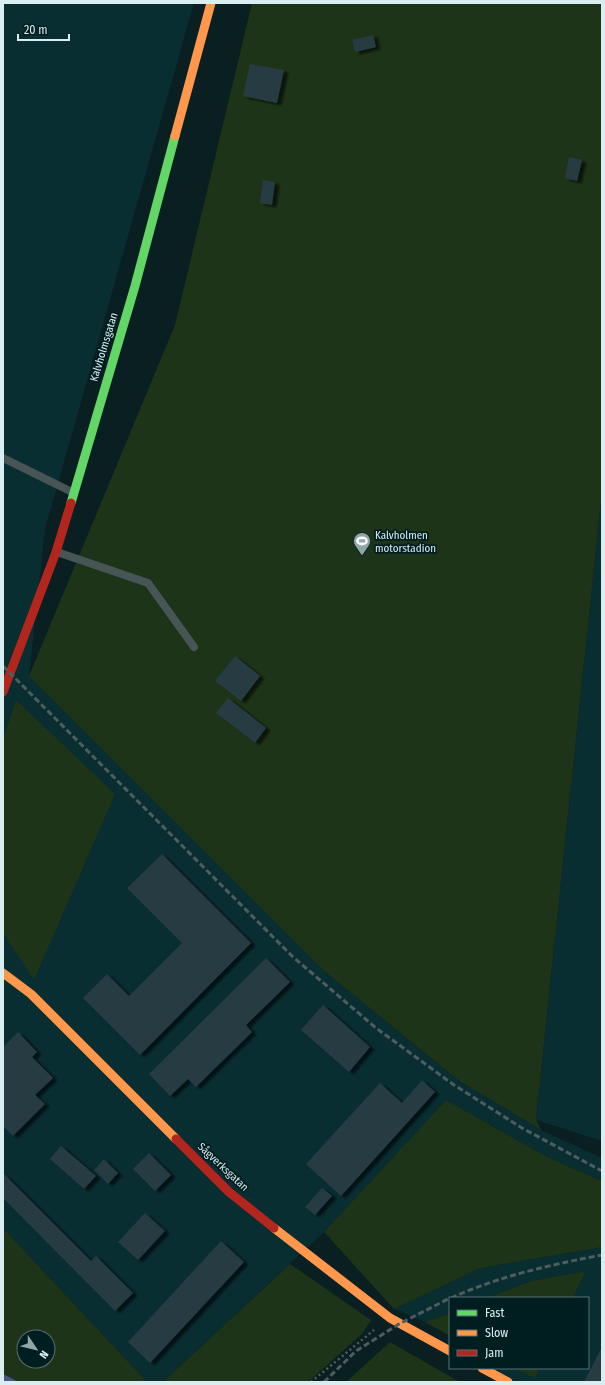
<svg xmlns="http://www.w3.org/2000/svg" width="605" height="1385" font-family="'Fira Sans Condensed',sans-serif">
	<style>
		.built { fill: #082e32 }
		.green { fill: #1e3418; fill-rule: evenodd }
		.water { fill: #4c557c }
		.building { fill: #283b42; filter: url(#shadow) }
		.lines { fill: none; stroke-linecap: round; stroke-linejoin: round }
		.path { stroke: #505d5f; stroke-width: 2.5; stroke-dasharray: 2 3; stroke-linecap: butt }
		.lane { stroke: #475557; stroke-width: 8 }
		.fast { stroke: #63d668; stroke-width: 9 }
		.slow { stroke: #ff974d; stroke-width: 9 }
		.jam { stroke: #b3261e; stroke-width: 9 }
		.rail { stroke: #505d5e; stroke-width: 3; stroke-dasharray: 6 3; stroke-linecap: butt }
		.labels { text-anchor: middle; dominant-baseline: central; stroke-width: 3.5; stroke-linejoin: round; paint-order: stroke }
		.street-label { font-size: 11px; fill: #d9eef1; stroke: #001d20 }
		.poi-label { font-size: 11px; fill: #d9eef1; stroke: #001d20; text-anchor: start }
	</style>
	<defs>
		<filter id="shadow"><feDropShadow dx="4.5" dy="2.5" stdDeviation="1" flood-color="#0009"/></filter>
	</defs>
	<rect width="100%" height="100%" fill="#0a1f22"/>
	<path class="built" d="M3 3H194L45 529 29 676 323 970 458 1080 541 1130 602 1158V1181L549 1158 446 1100 324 1232 163 1382H147L3 1228Z
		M602 492V1141L536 1120Z
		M602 1247V1382H492L501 1368H513L534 1377 539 1368H588V1298H573L586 1271 531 1281 487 1298H450V1313L425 1322 394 1309 481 1268Z"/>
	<path class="green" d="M252 3H602V492L536 1119 541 1130 458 1080 323 970 29 676 175 325Z
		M16 700 115 794 34 980 3 933V739Z
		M446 1100 549 1158 602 1181V1247L481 1268 394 1309 324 1232Z
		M3 1228 147 1382H19L3 1374ZM24 1337H48V1361H24Z
		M290 1264 371 1320 362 1334 308 1382H163Z
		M586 1271 573 1298H487L531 1281Z
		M450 1313V1336L425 1322Z
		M390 1342 460 1382H346Z
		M513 1368H539L535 1378Z"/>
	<path class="water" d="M3 1374 19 1382H3Z"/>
	<path class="building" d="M373 35 376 47 355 52 352 40Z
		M250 64 284 70 277 103 243 96Z
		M569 157 582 160 577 181 565 178Z
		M263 180 275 182 272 205 260 203Z
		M235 656 260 676 241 701 215 681Z
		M228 698 266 728 255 743 216 713Z
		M162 854 251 943 140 1055 83 998 107 974 129 996 182 943 127 888Z
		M266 958 290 982 246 1025 252 1032 196 1087 188 1079 170 1096 149 1074Z
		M323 1005 370 1047 349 1072 301 1030Z
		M18 1032 37 1052 32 1057 53 1078 35 1095 45 1104 13 1136 3 1126V1047Z
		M422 1080 435 1092 341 1196 306 1164 380 1083 402 1103Z
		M61 1146 96 1176 84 1189 50 1159Z
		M149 1153 171 1175 155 1191 133 1169Z
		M104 1159 118 1173 108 1184 94 1170Z
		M4 1174 91 1261 96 1256 133 1293 115 1311 3 1198Z
		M322 1188 332 1196 315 1215 305 1207Z
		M145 1213 165 1231 138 1260 118 1242Z
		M221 1241 244 1262 150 1363 128 1342Z
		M602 1347V1382H584Z"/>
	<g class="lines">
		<path class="path" d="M311 1382 374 1330"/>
		<path class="lane" d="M3 458 72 492
			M57 552 148 583 194 647"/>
		<path class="fast" d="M71 503 135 286 175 136"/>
		<path class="slow" d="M175 136 211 3
			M3 973 31 994 176 1139
			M274 1228 390 1318 450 1351
			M482 1368 508 1382"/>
		<path class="jam" d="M3 692 56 552 71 503
			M176 1139 229 1192 274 1228"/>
		<path class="rail" d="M3 666 293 957 376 1028 454 1085 522 1128 602 1171
			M451 1298C500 1276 549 1265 602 1255
			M324 1382 356 1351 399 1324 450 1298"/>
	</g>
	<defs>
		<symbol id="stadium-pin" viewBox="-11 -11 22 30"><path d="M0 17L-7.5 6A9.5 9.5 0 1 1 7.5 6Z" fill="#91a6a9" stroke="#001d20"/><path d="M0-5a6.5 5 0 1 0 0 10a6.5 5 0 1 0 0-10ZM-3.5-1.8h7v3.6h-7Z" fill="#fff"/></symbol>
	</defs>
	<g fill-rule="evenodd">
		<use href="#stadium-pin" x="352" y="531" width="20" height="27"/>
	</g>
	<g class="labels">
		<g class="street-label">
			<text transform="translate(104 347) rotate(-73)">Kalvholmsgatan</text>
			<text transform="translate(223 1167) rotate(43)">Sågverksgatan</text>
		</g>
		<g class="poi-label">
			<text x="375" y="535">Kalvholmen<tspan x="375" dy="13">motorstadion</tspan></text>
		</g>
	</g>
	<rect width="605" height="1385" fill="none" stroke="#d9eef1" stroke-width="8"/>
	<rect x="449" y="1297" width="140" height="72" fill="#001d20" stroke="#577174"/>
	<rect x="457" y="1310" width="20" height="6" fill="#63d668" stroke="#577174"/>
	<text x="485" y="1317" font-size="12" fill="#d9eef1">Fast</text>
	<rect x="457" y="1330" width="20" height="6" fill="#ff974d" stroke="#577174"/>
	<text x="485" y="1337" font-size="12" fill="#d9eef1">Slow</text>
	<rect x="457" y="1350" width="20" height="6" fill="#b3261e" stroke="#577174"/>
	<text x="485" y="1357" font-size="12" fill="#d9eef1">Jam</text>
	<g transform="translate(36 1349) rotate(125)"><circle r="19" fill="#001d20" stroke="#577174"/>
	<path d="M0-3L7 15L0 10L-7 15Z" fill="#91a6a9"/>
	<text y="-6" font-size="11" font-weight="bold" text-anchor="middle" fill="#d9eef1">N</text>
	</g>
	<path d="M18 34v6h51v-6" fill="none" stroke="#d9eef1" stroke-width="2"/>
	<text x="24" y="34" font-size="12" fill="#d9eef1" stroke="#001d20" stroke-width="3" paint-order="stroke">20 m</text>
</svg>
